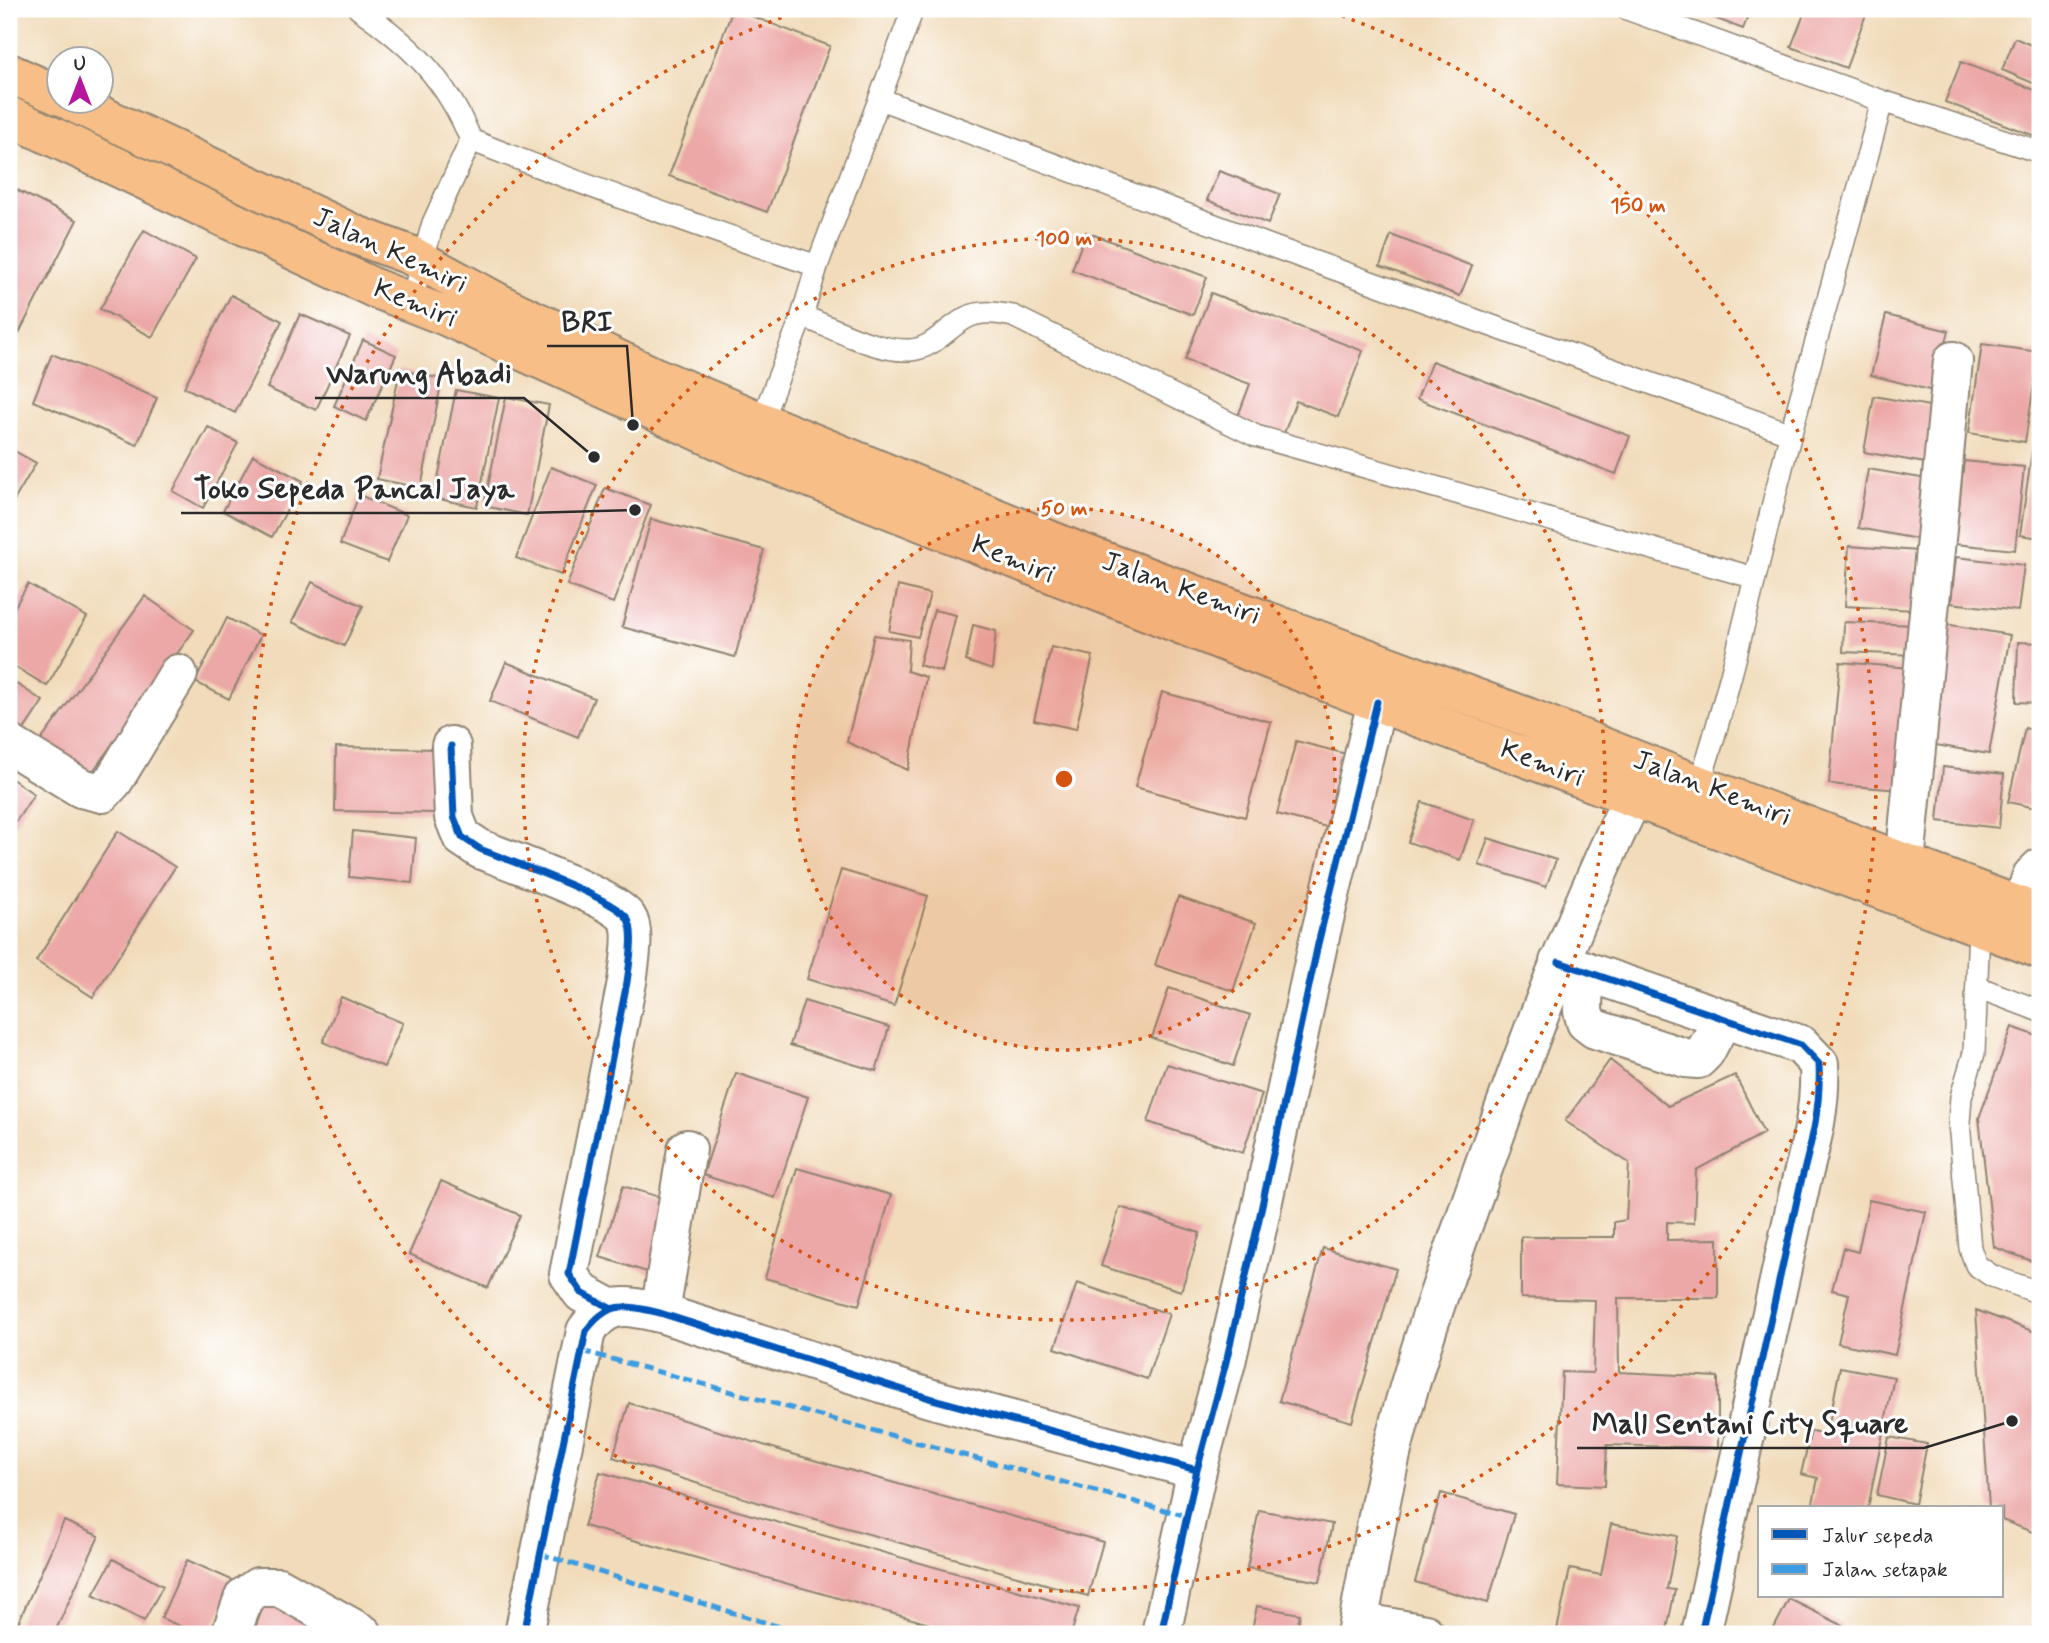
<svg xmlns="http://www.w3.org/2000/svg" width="2049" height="1643" font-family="Mynerve,sans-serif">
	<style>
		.building { fill: #eca8a7 }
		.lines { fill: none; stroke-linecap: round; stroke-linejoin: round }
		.lane-casing { stroke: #8e8372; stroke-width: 24 }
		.street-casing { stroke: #8e8372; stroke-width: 42 }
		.highway-casing { stroke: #8e8372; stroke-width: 42 }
		.lane { stroke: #fff; stroke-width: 21 }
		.street { stroke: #fff; stroke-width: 38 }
		.highway { stroke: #f7be87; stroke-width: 38 }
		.quiet { stroke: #3d9ce1; stroke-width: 5; stroke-dasharray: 10 5; stroke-linecap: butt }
		.cycleway-casing { stroke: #fff; stroke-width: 11 }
		.cycleway { stroke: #0057b8; stroke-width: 7 }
		.ring { fill: none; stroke: #d5540f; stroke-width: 3.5; stroke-dasharray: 3.5 7 }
		.labels { text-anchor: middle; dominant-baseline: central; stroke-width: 6; stroke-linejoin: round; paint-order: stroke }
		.street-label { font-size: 28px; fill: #2b2b2b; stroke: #fff }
		.centre { fill: #d5540f; stroke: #fff; stroke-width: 3.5 }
		.ring-label { font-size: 21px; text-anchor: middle; font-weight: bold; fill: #d5540f; stroke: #fff; stroke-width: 6; stroke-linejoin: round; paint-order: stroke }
		.leader { fill: none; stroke: #2b2b2b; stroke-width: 2.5 }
		.callout-dot { fill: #2b2b2b; stroke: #fff; stroke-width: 2.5 }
		.callout-label { font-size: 30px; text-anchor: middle; font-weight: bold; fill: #2b2b2b; stroke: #fff; stroke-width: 6; stroke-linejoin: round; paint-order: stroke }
	</style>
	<rect width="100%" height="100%" fill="#fff"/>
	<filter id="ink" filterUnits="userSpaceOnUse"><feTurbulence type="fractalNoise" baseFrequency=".0143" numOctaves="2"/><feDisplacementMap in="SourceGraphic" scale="14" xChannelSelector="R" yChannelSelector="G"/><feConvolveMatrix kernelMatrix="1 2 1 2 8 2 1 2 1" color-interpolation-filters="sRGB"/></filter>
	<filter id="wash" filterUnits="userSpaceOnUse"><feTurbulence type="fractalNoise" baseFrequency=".00686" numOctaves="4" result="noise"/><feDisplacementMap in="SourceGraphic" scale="28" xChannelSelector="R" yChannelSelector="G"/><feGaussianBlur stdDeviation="1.57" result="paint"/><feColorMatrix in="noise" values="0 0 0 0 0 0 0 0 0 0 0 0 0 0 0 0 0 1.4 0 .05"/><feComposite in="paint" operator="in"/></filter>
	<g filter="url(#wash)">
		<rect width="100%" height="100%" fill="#f1dbba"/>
		<g id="blocks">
			<path class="building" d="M733 9 830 46 767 212 669 176Z
				M1691 9H1751L1743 29Z
				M1806 9H1868L1846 68 1791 47Z
				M2015 38 2040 49V86L2002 70Z
				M1961 62 2040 92V138L1945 102Z
				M1219 171 1280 194 1268 224 1207 200Z
				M11 187 77 220 19 333 9 327V192Z
				M144 230 196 259 152 337 100 309Z
				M1086 232 1207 277 1193 315 1072 270Z
				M1391 235 1472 266 1460 296 1380 266Z
				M1211 293 1363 351 1338 417 1296 401 1283 436 1237 419 1250 384 1185 360Z
				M231 295 282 321 235 413 184 387Z
				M300 314 350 336 316 410 267 388Z
				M1886 315 1949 331 1933 391 1871 375Z
				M363 340 396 355 366 421 334 406Z
				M1982 344 2039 352 2025 442 1969 433Z
				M52 354 157 398 137 445 33 401Z
				M1432 361 1630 436 1616 474 1417 399Z
				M400 370 442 379 421 488 377 479Z
				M456 390 499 398 477 507 434 498Z
				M1874 396 1935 407 1925 463 1864 452Z
				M506 397 549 405 527 515 484 506Z
				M2039 402H2040V538L2020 535Z
				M208 427 238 443 203 508 173 491Z
				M9 448 36 463 9 509Z
				M253 455 303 481 272 537 223 511Z
				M1964 461 2024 467 2015 550 1955 544Z
				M551 467 597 485 561 575 516 558Z
				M1868 469 1933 480 1923 540 1858 528Z
				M605 488 651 505 613 603 567 585Z
				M359 495 407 515 387 562 340 544Z
				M651 519 764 550 735 657 622 627Z
				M1849 546 1918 551 1914 610 1845 606Z
				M1956 557 2024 565 2018 611 1951 603Z
				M312 582 363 606 344 646 292 622Z
				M28 584 87 617 47 686 9 663V617Z
				M898 586 930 594 918 637 889 631Z
				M145 596 194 630 86 781 37 746Z
				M934 610 956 615 942 672 919 665Z
				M227 618 261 635 229 699 195 682Z
				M1844 622 1915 625 1914 655 1843 652Z
				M1945 624 2010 635 1989 754 1924 743Z
				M973 625 996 631 992 670 966 661Z
				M874 635 909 640 907 671 926 677 908 770 847 742Z
				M2018 642 2040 643V703L2016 702Z
				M1051 647 1093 656 1076 729 1034 720Z
				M506 662 594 698 578 737 490 701Z
				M1840 662 1910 668 1899 790 1829 784Z
				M9 679 43 701 17 740 9 734Z
				M1162 692 1271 722 1245 817 1135 787Z
				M2025 728 2040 732V809L2008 802Z
				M1296 741 1358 757 1338 830 1277 814Z
				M336 747 436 749V813L335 811Z
				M1943 767 2004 774 1999 828 1938 821Z
				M9 777 34 794 9 832Z
				M1422 802 1474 820 1460 860 1408 842Z
				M118 831 175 867 93 997 36 961Z
				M353 831 416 838 412 883 349 877Z
				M1488 838 1556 860 1546 887 1479 865Z
				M841 870 928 896 894 1006 807 979Z
				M1178 897 1256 923 1233 991 1155 965Z
				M1169 988 1250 1015 1233 1066 1152 1038Z
				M341 997 403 1023 384 1067 323 1042Z
				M804 1001 889 1027 876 1071 790 1045Z
				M2012 1027 2040 1037V1264L1994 1247 1979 1118Z
				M1610 1060 1668 1106 1735 1075 1764 1133 1696 1170 1694 1223 1667 1222V1240L1718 1239V1298H1618L1619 1372 1718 1377V1448L1607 1445 1605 1486 1557 1484 1562 1372 1593 1373 1595 1300 1521 1298V1237H1614V1222L1626 1220 1629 1163 1565 1121Z
				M1167 1064 1262 1094 1243 1153 1148 1122Z
				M736 1073 808 1097 775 1198 703 1175Z
				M797 1168 891 1195 859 1305 765 1278Z
				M441 1181 520 1215 488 1288 409 1254Z
				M623 1186 673 1201 650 1273 600 1257Z
				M1869 1200 1926 1212 1895 1355 1838 1343 1849 1294 1832 1290 1843 1248 1858 1252Z
				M1120 1207 1200 1233 1181 1291 1101 1266Z
				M1323 1248 1396 1269 1352 1422 1279 1401Z
				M1077 1283 1169 1314 1147 1379 1055 1348Z
				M1976 1310 2040 1334V1535L2002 1520V1508H1989Z
				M1840 1367 1894 1377 1868 1508H1812L1818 1478 1801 1474 1811 1431 1827 1434Z
				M629 1403 789 1453 1103 1542 1088 1596 773 1507 613 1457Z
				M1889 1437 1927 1444 1915 1504 1877 1495Z
				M600 1472 1079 1608 1071 1634H965L584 1526Z
				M1441 1493 1514 1514 1488 1603 1415 1582Z
				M1259 1510 1332 1524 1320 1582 1247 1568Z
				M64 1521 99 1536 54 1634H13Z
				M1611 1524 1677 1536 1667 1589 1675 1590 1666 1634H1580L1557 1630 1570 1569 1601 1575Z
				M113 1559 163 1586 144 1621 93 1595Z
				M187 1560 234 1581 210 1634H198L161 1618Z
				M1789 1599 1842 1625 1837 1634H1771Z
				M265 1601 329 1634H253Z
				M1257 1606 1300 1614 1296 1634H1251Z"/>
		</g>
	</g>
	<g filter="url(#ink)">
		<use href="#blocks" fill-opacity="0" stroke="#8e8372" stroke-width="2"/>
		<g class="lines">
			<defs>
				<path id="lane" d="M359 9C412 46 446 79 471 140 585 186 700 227 817 266
					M1627 9 1882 101 2040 152
					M880 99 1268 245 1791 434
					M411 302 433 223 471 140
					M802 316C834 328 876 352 910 350 932 349 947 328 966 318 981 310 998 313 1013 316L1256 436 1755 578
					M758 430 802 316 817 266 913 9
					M1697 791C1736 674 1759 552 1791 433 1821 322 1853 212 1882 101
					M1979 927 1974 1053 1961 1097 1959 1122 1970 1248 1976 1265 1992 1276 2040 1293
					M1977 987 2040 1011"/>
				<path id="street" d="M9 744 81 788 102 793 114 780 178 674
					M451 746 454 817 462 837 480 849C508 860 614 898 627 918 636 931 629 966 627 982L569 1274 582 1293 612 1309
					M1905 863 1953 361
					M2021 907 2032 876 2040 868
					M1559 962 1801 1045 1819 1064C1821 1108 1812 1140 1801 1182L1701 1634
					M1584 970 1583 1011 1586 1022 1595 1029 1685 1058 1698 1059 1705 1052 1722 1020
					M660 1313 687 1149
					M1359 1622 1425 1634
					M231 1634 244 1597 258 1587H279L363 1634
					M524 1634 586 1331C609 1300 625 1305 660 1313L929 1398 1197 1470
					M1161 1634 1197 1470 1226 1362 1258 1224 1318 944 1377 702
					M1356 1634C1369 1570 1378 1505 1394 1442 1417 1351 1450 1263 1481 1174 1530 1036 1581 898 1648 767"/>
				<path id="highway" d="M9 73 60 96
					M72 102 356 235 410 255 508 308 653 376 762 422 1074 550 1527 717 1699 785 2040 914
					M9 116 374 288 443 315 747 453 1377 702 2040 949"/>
			</defs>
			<use href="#lane" class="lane-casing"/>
			<use href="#street" class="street-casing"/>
			<use href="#highway" class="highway-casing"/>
			<use href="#lane" class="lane"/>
			<use href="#street" class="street"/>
			<use href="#highway" class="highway"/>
			<path class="quiet" d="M582 1351 1187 1516
				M540 1554 803 1634"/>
			<defs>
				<path id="cycleway" d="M451 746 454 817 462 837 480 849C508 860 614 898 627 918 636 931 629 966 627 982L569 1274 582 1293 612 1309
					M1559 962 1801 1045 1819 1064C1821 1108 1812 1140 1801 1182L1701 1634
					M524 1634 586 1331C609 1300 625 1305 660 1313L929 1398 1197 1470
					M1161 1634 1197 1470 1226 1362 1258 1224 1318 944 1377 702"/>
			</defs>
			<use href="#cycleway" class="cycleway-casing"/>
			<use href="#cycleway" class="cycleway"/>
		</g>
	</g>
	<circle cx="1064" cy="779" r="271" fill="#d5540f" fill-opacity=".12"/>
	<g class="ring">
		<circle cx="1064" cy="779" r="271"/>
		<circle cx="1064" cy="779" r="541"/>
		<path d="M1322 9A812 812 0 1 1 806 9"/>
	</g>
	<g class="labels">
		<g class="street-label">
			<text transform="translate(390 251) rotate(25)">Jalan Kemiri</text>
			<text transform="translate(415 304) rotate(22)">Kemiri</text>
			<text transform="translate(1013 560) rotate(22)">Kemiri</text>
			<text transform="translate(1181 589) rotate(20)">Jalan Kemiri</text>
			<text transform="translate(1542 764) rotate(21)">Kemiri</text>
			<text transform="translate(1712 789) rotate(21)">Jalan Kemiri</text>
		</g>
	</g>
	<circle cx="1064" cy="779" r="10" class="centre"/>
	<g class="ring-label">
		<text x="1638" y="212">150 m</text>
		<text x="1064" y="245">100 m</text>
		<text x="1064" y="515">50 m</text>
	</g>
	<path class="leader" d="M633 425L627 346H547M594 457L524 398H315M635 510L527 513H181M2012 1421L1924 1448H1577"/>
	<g class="callout-dot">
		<circle cx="633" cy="425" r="7"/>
		<circle cx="594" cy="457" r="7"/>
		<circle cx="635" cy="510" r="7"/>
		<circle cx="2012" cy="1421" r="7"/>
	</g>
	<g class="callout-label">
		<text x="587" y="331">BRI</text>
		<text x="419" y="383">Warung Abadi</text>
		<text x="354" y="498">Toko Sepeda Pancal Jaya</text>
		<text x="1750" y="1433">Mall Sentani City Square</text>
	</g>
	<rect width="2049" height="1643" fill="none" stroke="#fff" stroke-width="35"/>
	<rect x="1758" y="1506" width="245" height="91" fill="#ffffff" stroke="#aaaaaa" stroke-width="2"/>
	<rect x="1772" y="1529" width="35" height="10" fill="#0057b8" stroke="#aaaaaa" stroke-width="2"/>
	<text x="1822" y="1542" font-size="21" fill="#2b2b2b">Jalur sepeda</text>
	<rect x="1772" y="1564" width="35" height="10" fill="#3d9ce1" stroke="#aaaaaa" stroke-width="2"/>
	<text x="1822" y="1576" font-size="21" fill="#2b2b2b">Jalan setapak</text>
	<g transform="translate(80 80)"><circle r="33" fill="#ffffff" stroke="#aaaaaa" stroke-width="2"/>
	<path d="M0-5L12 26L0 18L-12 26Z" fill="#b5179e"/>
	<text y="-10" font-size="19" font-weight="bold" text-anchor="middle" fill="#2b2b2b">U</text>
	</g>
</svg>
